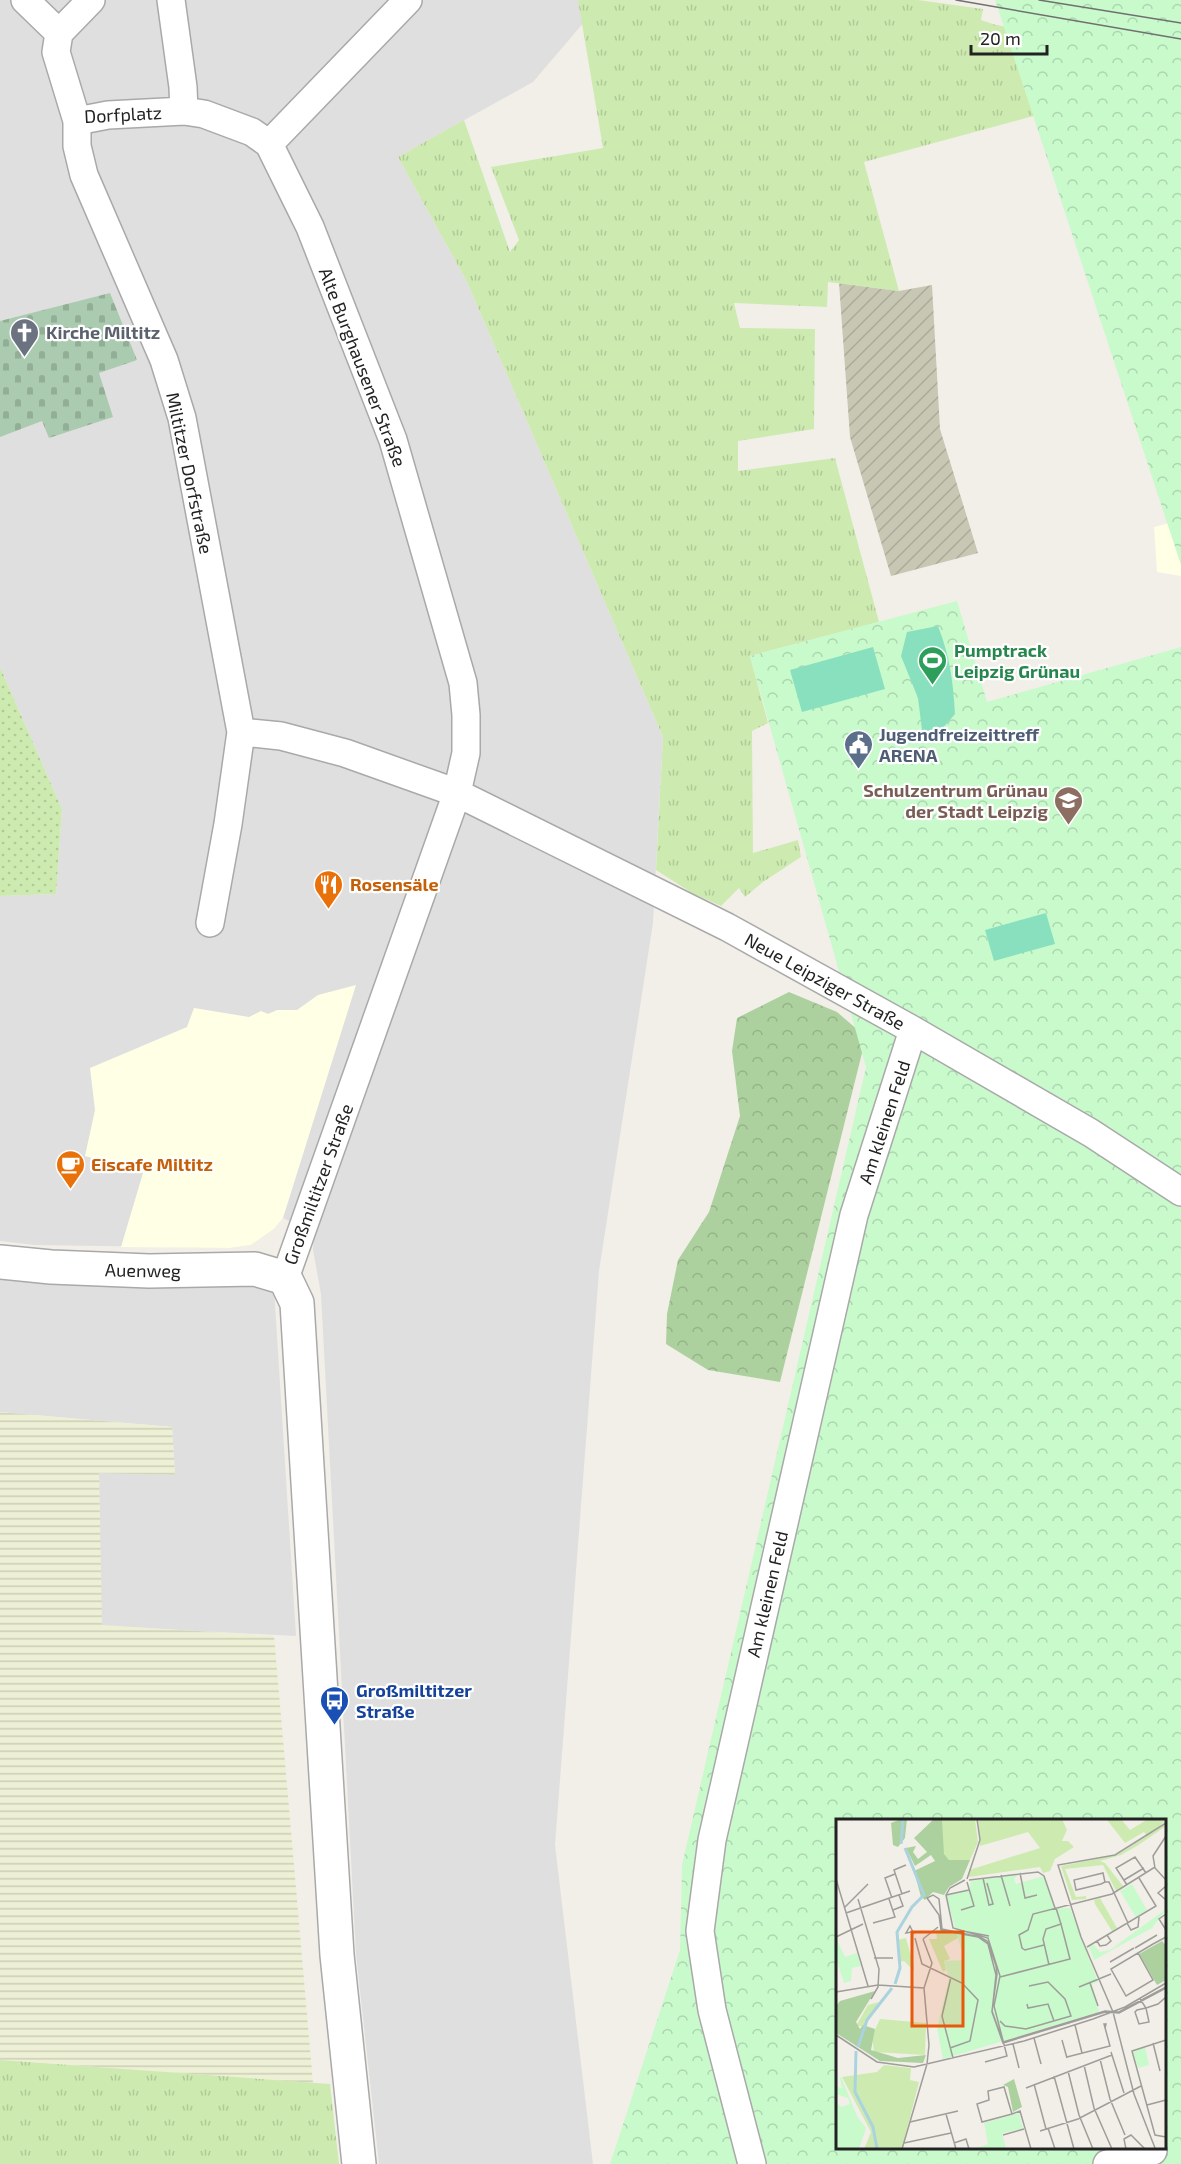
<svg xmlns="http://www.w3.org/2000/svg" width="1181" height="2164" font-family="'Exo 2',sans-serif">
	<style>
		.residential { fill: #e0dfdf }
		.education { fill: #ffffe5 }
		.construction { fill: url(#construction-furrows) }
		.farmland { fill: url(#farmland-rules) }
		.grass { fill: url(#grass-tufts) }
		.forest { fill: url(#forest-crowns) }
		.cemetery { fill: url(#cemetery-stones) }
		.park { fill: url(#park-crowns); fill-rule: evenodd }
		.garden { fill: url(#garden-dots) }
		.pitch { fill: #88e0be }
		.lines { fill: none; stroke-linecap: round; stroke-linejoin: round }
		.minor-casing { stroke: #a9a9a9; stroke-width: 30 }
		.tertiary-casing { stroke: #a9a9a9; stroke-width: 36 }
		.minor { stroke: #fff; stroke-width: 27 }
		.tertiary { stroke: #fff; stroke-width: 33 }
		.tram { stroke: #707070; stroke-width: 1.5 }
		.labels { text-anchor: middle; dominant-baseline: central; stroke-width: 4.5; stroke-linejoin: round; paint-order: stroke }
		.street-label { font-size: 18px; fill: #222; stroke: #fff }
		.worship-label { font-size: 18px; font-weight: bold; fill: #5b616d; stroke: #fff; text-anchor: start }
		.leisure-label { font-size: 18px; font-weight: bold; fill: #27864d; stroke: #fff; text-anchor: start }
		.service-label { font-size: 18px; font-weight: bold; fill: #4e5e75; stroke: #fff; text-anchor: start }
		.education-label { font-size: 18px; font-weight: bold; fill: #785e54; stroke: #fff; text-anchor: end }
		.food-label { font-size: 18px; font-weight: bold; fill: #c56008; stroke: #fff; text-anchor: start }
		.transit-label { font-size: 18px; font-weight: bold; fill: #164399; stroke: #fff; text-anchor: start }
		.inset-river { fill: none; stroke: #aad3df; stroke-width: 3 }
		.inset-road { fill: none; stroke: #9f9d99; stroke-width: 1.5 }
		.view { fill: #e8590c; fill-opacity: 0.15; stroke: #e8590c; stroke-width: 3 }
		.inset-edge { fill: none; stroke: #222; stroke-width: 3 }
	</style>
	<defs>
		<pattern id="construction-furrows" width="10" height="10" patternUnits="userSpaceOnUse" patternTransform="scale(1.5)"><rect width="10" height="10" fill="#c7c7b4"/><path d="M-1 1l2-2M0 10L10 0M9 11l2-2" fill="none" stroke="#abab9a"/></pattern>
		<pattern id="farmland-rules" width="6" height="5" patternUnits="userSpaceOnUse" patternTransform="scale(1.5)"><rect width="6" height="5" fill="#eef0d5"/><path d="M0 2.5h6" fill="none" stroke="#ccceb7"/></pattern>
		<pattern id="grass-tufts" width="24" height="20" patternUnits="userSpaceOnUse" patternTransform="scale(1.5)"><rect width="24" height="20" fill="#cdebb0"/><path d="M3 7l-1-3M5 7V3M7 7l1-3M15 17l-1-3M17 17v-4M19 17l1-3" fill="none" stroke="#b0c997"/></pattern>
		<pattern id="forest-crowns" width="20" height="18" patternUnits="userSpaceOnUse" patternTransform="scale(1.5)"><rect width="20" height="18" fill="#add19e"/><path d="M2 6a3 3 0 1 1 6 0M12 15a3 3 0 1 1 6 0" fill="none" stroke="#95b388"/></pattern>
		<pattern id="cemetery-stones" width="16" height="16" patternUnits="userSpaceOnUse" patternTransform="scale(1.5)"><rect width="16" height="16" fill="#aacbaf"/><path d="M2 7V4a2 2 0 0 1 4 0v3zM10 15v-3a2 2 0 0 1 4 0v3z" fill="#92ae96"/></pattern>
		<pattern id="park-crowns" width="20" height="18" patternUnits="userSpaceOnUse" patternTransform="scale(1.5)"><rect width="20" height="18" fill="#c8facc"/><path d="M2 6a3 3 0 1 1 6 0M12 15a3 3 0 1 1 6 0" fill="none" stroke="#acd6af"/></pattern>
		<pattern id="garden-dots" width="8" height="8" patternUnits="userSpaceOnUse" patternTransform="scale(1.5)"><rect width="8" height="8" fill="#cdebb0"/><path d="M2 2h.1M6 6h.1" fill="none" stroke="#b0c997" stroke-width="1.8" stroke-linecap="round"/></pattern>
	</defs>
	<rect width="100%" height="100%" fill="#f2efe9"/>
	<path class="residential" d="M0 0H603L533 82 398 157 467 282 663 737 653 923 599 1271 555 1845 593 2164H379L356 1954 321 1294 313 1250 314 1233 283 1218 274 1229 251 1245 230 1248 35 1245 0 1241V896L56 894 62 809 0 667Z
		M0 1277 266 1283 274 1289 296 1636 101 1626 99 1472 175 1475 172 1427 0 1412Z"/>
	<path class="education" d="M1181 520V576L1157 572 1154 527Z
		M356 985 283 1218 274 1229 251 1245 230 1248 121 1247 143 1173 85 1156 95 1110 90 1068 187 1027 194 1008 249 1017 261 1011 268 1014 277 1010H297L318 995Z"/>
	<path class="construction" d="M839 283 899 291 932 285 940 429 978 553 891 576 850 437Z"/>
	<path class="farmland" d="M0 1412 172 1427 175 1475 99 1473 102 1625 274 1636 313 2083 0 2060Z"/>
	<path class="grass" d="M578 0H918L983 9 981 20 996 25 1181 61 1074 105 864 162 899 291 828 282 827 307 734 303 740 328 815 329 814 429 738 441V471L835 458 879 622 750 656 768 723 752 731 753 853 798 840 801 857 763 882 745 897 739 888 721 906 692 893 656 870 663 737 467 282 398 157 464 120 510 252 519 240 491 167 603 148Z
		M0 2060 330 2084 339 2164H0Z"/>
	<path class="forest" d="M789 992 837 1012 866 1037 780 1382 708 1370 666 1344 667 1314 678 1260 709 1212 740 1116 732 1051 737 1018Z"/>
	<path class="cemetery" d="M110 293 137 360 99 373 113 417 49 438 42 421 0 437V321Z"/>
	<path class="park" d="M995 0H1181V565Z
		M957 601 987 702 1181 647V2164H610L680 1950 682 1865 866 1067 750 656ZM838 1820H1164V2148H838Z"/>
	<path class="garden" d="M0 667 62 809 56 894 0 896Z"/>
	<path class="pitch" d="M938 626C950 657 953 681 955 714L935 737 922 730 918 698 901 656 907 632Z
		M873 647 885 689 802 712 790 670Z
		M1046 913 1055 944 994 961 985 930Z"/>
	<g class="lines">
		<defs>
			<path id="minor" d="M25 0 59 33
				M91 0 59 33 56 52 77 121V146L84 175 164 360 182 418 241 732 281 736 345 753 457 793 727 927 913 1030 1091 1133 1181 1192
				M171 0 183 87 184 111
				M77 121 108 115 184 111 204 114 252 132 269 144 310 227 393 440 463 683 466 715V753L457 793 285 1278
				M269 144 408 0
				M210 923 228 824 241 732
				M752 2164 712 2010 700 1931 712 1840 854 1215 913 1030
				M1107 2164 1153 2151"/>
			<path id="tertiary" d="M0 1262 51 1267 149 1271 255 1269 285 1278 297 1303 337 1955 359 2164"/>
		</defs>
		<use href="#minor" class="minor-casing"/>
		<use href="#tertiary" class="tertiary-casing"/>
		<use href="#minor" class="minor"/>
		<use href="#tertiary" class="tertiary"/>
		<path class="tram" d="M956 0 1181 39
			M1039 0 1181 23"/>
	</g>
	<defs>
		<symbol id="church-pin" viewBox="-11 -11 22 30"><path d="M0 17L-7.5 6A9.5 9.5 0 1 1 7.5 6Z" fill="#6b7280" stroke="#fff"/><path d="M-1.2-6h2.4v3.5h3.3v2.4h-3.3V6h-2.4V-.1h-3.3v-2.4h3.3Z" fill="#fff"/></symbol>
		<symbol id="stadium-pin" viewBox="-11 -11 22 30"><path d="M0 17L-7.5 6A9.5 9.5 0 1 1 7.5 6Z" fill="#2e9e5b" stroke="#fff"/><path d="M0-5a6.5 5 0 1 0 0 10a6.5 5 0 1 0 0-10ZM-3.5-1.8h7v3.6h-7Z" fill="#fff"/></symbol>
		<symbol id="civic-pin" viewBox="-11 -11 22 30"><path d="M0 17L-7.5 6A9.5 9.5 0 1 1 7.5 6Z" fill="#5c6f8a" stroke="#fff"/><path d="M-.6-6.5H3V-4.5H.6V-3L4-1V1h2V6H-6V1h2V-1L-.6-3ZM-1.2 2.5V6h2.4V2.5Z" fill="#fff"/></symbol>
		<symbol id="school-pin" viewBox="-11 -11 22 30"><path d="M0 17L-7.5 6A9.5 9.5 0 1 1 7.5 6Z" fill="#8d6e63" stroke="#fff"/><path d="M0-5L7-2L0 1L-7-2ZM-4 1L0 2.5L4 1V4Q0 6-4 4Z" fill="#fff"/></symbol>
		<symbol id="restaurant-pin" viewBox="-11 -11 22 30"><path d="M0 17L-7.5 6A9.5 9.5 0 1 1 7.5 6Z" fill="#e8710a" stroke="#fff"/><path d="M-5-6h1v4h1v-4h1v4h1v-4h1v5L-1.5 .5V6h-2V.5L-5-1ZM5-6V6H3V1.5H1.5Q1.5-4 5-6Z" fill="#fff"/></symbol>
		<symbol id="cafe-pin" viewBox="-11 -11 22 30"><path d="M0 17L-7.5 6A9.5 9.5 0 1 1 7.5 6Z" fill="#e8710a" stroke="#fff"/><path d="M-5.5-4.5H6V0H3Q3 3.5 0 3.5H-2.5Q-5.5 3.5-5.5 0ZM3-3.2v2h1.7v-2ZM-6 4.5H4V6H-6Z" fill="#fff"/></symbol>
		<symbol id="bus-pin" viewBox="-11 -11 22 30"><path d="M0 17L-7.5 6A9.5 9.5 0 1 1 7.5 6Z" fill="#1a4fb4" stroke="#fff"/><path d="M-5-6H5V4H4V6H2V4H-2V6H-4V4H-5ZM-3.5-4V0h7V-4ZM-3.5 1.2v1.5H-2V1.2ZM2 1.2v1.5H3.5V1.2Z" fill="#fff"/></symbol>
	</defs>
	<g fill-rule="evenodd">
		<use href="#church-pin" x="8" y="316" width="33" height="45"/>
		<use href="#stadium-pin" x="916" y="644" width="33" height="45"/>
		<use href="#civic-pin" x="842" y="728" width="33" height="45"/>
		<use href="#school-pin" x="1052" y="784" width="33" height="45"/>
		<use href="#restaurant-pin" x="312" y="868" width="33" height="45"/>
		<use href="#cafe-pin" x="54" y="1148" width="33" height="45"/>
		<use href="#bus-pin" x="318" y="1684" width="33" height="45"/>
	</g>
	<g class="labels">
		<g class="street-label">
			<text transform="translate(123 114) rotate(-3)">Dorfplatz</text>
			<text transform="translate(363 367) rotate(69)">Alte Burghausener Straße</text>
			<text transform="translate(190 473) rotate(78)">Miltitzer Dorfstraße</text>
			<text transform="translate(825 981) rotate(29)">Neue Leipziger Straße</text>
			<text transform="translate(884 1122) rotate(-72)">Am kleinen Feld</text>
			<text transform="translate(318 1184) rotate(-70)">Großmiltitzer Straße</text>
			<text transform="translate(143 1270) rotate(1)">Auenweg</text>
			<text transform="translate(767 1594) rotate(-77)">Am kleinen Feld</text>
		</g>
		<g class="worship-label">
			<text x="46" y="332">Kirche Miltitz</text>
		</g>
		<g class="leisure-label">
			<text x="954" y="650">Pumptrack<tspan x="954" dy="21">Leipzig Grünau</tspan></text>
		</g>
		<g class="service-label">
			<text x="879" y="734">Jugendfreizeittreff<tspan x="879" dy="21">ARENA</tspan></text>
		</g>
		<g class="education-label">
			<text x="1048" y="790">Schulzentrum Grünau<tspan x="1048" dy="21">der Stadt Leipzig</tspan></text>
		</g>
		<g class="food-label">
			<text x="350" y="884">Rosensäle</text>
			<text x="91" y="1164">Eiscafe Miltitz</text>
		</g>
		<g class="transit-label">
			<text x="356" y="1690">Großmiltitzer<tspan x="356" dy="21">Straße</tspan></text>
		</g>
	</g>
	<g transform="translate(836 1819)">
		<rect width="330" height="330" fill="#f2efe9"/>
		<path d="M142 0H226L231 11 226 22H232L238 28 219 40 214 52 207 54 204 48 133 58V51L204 29 192 13 144 27ZM330 5V7L301 27 285 36 264 42 269 44 287 67 280 72 267 46 229 50 240 78 250 77V80L236 81 225 47 281 36ZM264 79 281 109 276 112 259 85 258 81ZM100 110 127 116 108 127 114 140 108 142 110 151 107 153 93 120H101ZM43 183 29 207H20L32 186ZM44 200 90 204 89 236 38 233 36 217ZM48 246 75 249 74 261 83 263 66 330H28L35 313 6 258 41 253Z" fill="#cdebb0"/>
		<path d="M65 0H71L69 19 62 28 57 26 55 4ZM98 0H106L113 41H134L126 60 113 68 108 76 97 73 89 81 85 78 78 52 99 42 95 36 79 47 70 29 80 27 77 33 82 40 91 33 78 19ZM326 122 330 127V161L321 166 303 135ZM39 172 20 203 24 210 27 206 39 210 35 231 62 239 90 236 87 244 44 242 0 214V187L4 182ZM178 260 186 288 177 293 172 268 167 266Z" fill="#add19e"/>
		<path d="M182 55 178 60 180 65 208 57 219 89H234L262 163 256 165 263 193 107 240 101 209 113 160 108 142 128 141 110 76 133 71 135 62ZM296 65 311 91 300 98 284 72ZM330 90 316 109 258 141 253 128 257 125 264 133 274 131ZM0 119 9 138 21 134 25 147 16 149 15 162 8 164 0 139ZM309 228 313 246 302 249 297 232ZM5 258 21 297 30 309 23 330H0V284L6 288 14 285 12 279 0 275V268L6 269 4 259 0 260ZM183 294 187 310 166 314 170 330H138L152 325 148 304Z" fill="#c8facc"/>
		<path d="M106 0H139L142 23 134 41H113L108 35ZM285 0 294 11 312 0 329 2 312 18 308 13 289 24 271 1ZM70 119 78 148V152L68 142 63 143 61 121Z" fill="#cdebb0"/>
		<path class="inset-river" d="M65 25 67 0M59 165 64 149 61 113 76 88 88 76 69 29M22 228 31 201 56 169M20 232 19 273 37 308 41 330"/>
		<path class="inset-road" d="M330 17 317 37 319 49 330 61M184 54 189 79 201 76M165 56 174 87M147 59 153 86 157 85 151 64M0 60 32 167M131 60 144 21 141 0M129 61 114 69 110 76 117 109 152 119 164 157 158 187 171 237 149 243M133 61 202 53 208 57 219 89M288 61 308 49M269 63 267 54 238 61 240 71 265 65 269 63H273L292 104M291 66 280 49 299 38 310 54M330 67 322 74 330 81M66 75 58 51 70 46M110 76 133 71M56 79 49 59 59 55M22 80 43 150 42 168 35 180M9 88 32 65M57 91 67 87 63 76M125 91 138 87 131 63M10 94 74 72M330 95 323 100 330 111M37 104 59 98 53 80M291 104 295 111 302 108 303 98M127 112 153 117M76 113 70 114 74 107 78 115M0 118 27 105M79 119 86 145 126 164 142 181 134 222 114 229M87 120 96 144 88 169 93 226 91 245M87 120 102 108M261 122 264 127 270 126 275 122 271 116M208 126 189 131 186 129 183 116 192 111 197 95 276 75 319 48M251 128 320 87 303 59M299 129 321 116M302 134 317 161 290 177 275 150 317 125 330 118M38 139H57M274 143 298 129M213 146 207 120 210 110 225 105 220 89M115 158 106 197 117 239M164 158 234 140 225 105M254 164 262 187M243 168 275 155M330 168 283 193 269 192 167 223 156 192 161 155 160 147 153 126 151 122 144 118 106 110 103 80 97 76 91 79 103 96 105 111 142 118 152 125 160 156 156 193 167 224 269 193 283 194 330 169M0 173 42 166 88 169M304 180 310 189 313 203 303 205 299 193 301 191 310 189 322 185 330 178M191 185 192 189 212 185 218 202M277 193 298 275 319 329M277 193 245 118 222 46 279 36 330 4M164 202 169 207 190 210 235 197 229 180 212 163 193 167M239 206 246 234M0 216 41 243 78 248 188 222 257 200 289 188 330 164M198 219 205 245M226 221 231 239M330 221 296 232 319 316 330 318M317 224 324 252M177 225 183 249M275 233 288 274M231 238 274 227 268 205H270L269 209M264 240 274 280 289 316M248 246 258 289 276 330M232 252 243 296 257 330M218 257 238 330M198 265 210 310M190 269 276 236M311 286 330 281M110 295 120 330M176 295 168 268 152 272 153 281 141 285 146 303 176 295 184 292 195 330M74 303 122 292M212 309 219 330M204 312 242 300 305 267M167 316 188 310M68 324 115 314M118 324 130 320 133 330M66 330 91 245M290 330 288 320 295 316 309 330"/>
		<path class="view" d="M76 113H127V207H76Z"/>
		<rect width="330" height="330" class="inset-edge"/>
	</g>
	<path d="M971 45v9h76v-9" fill="none" stroke="#222222" stroke-width="3"/>
	<text x="980" y="45" font-size="18" fill="#222222" stroke="#ffffff" stroke-width="4.5" paint-order="stroke">20 m</text>
</svg>
